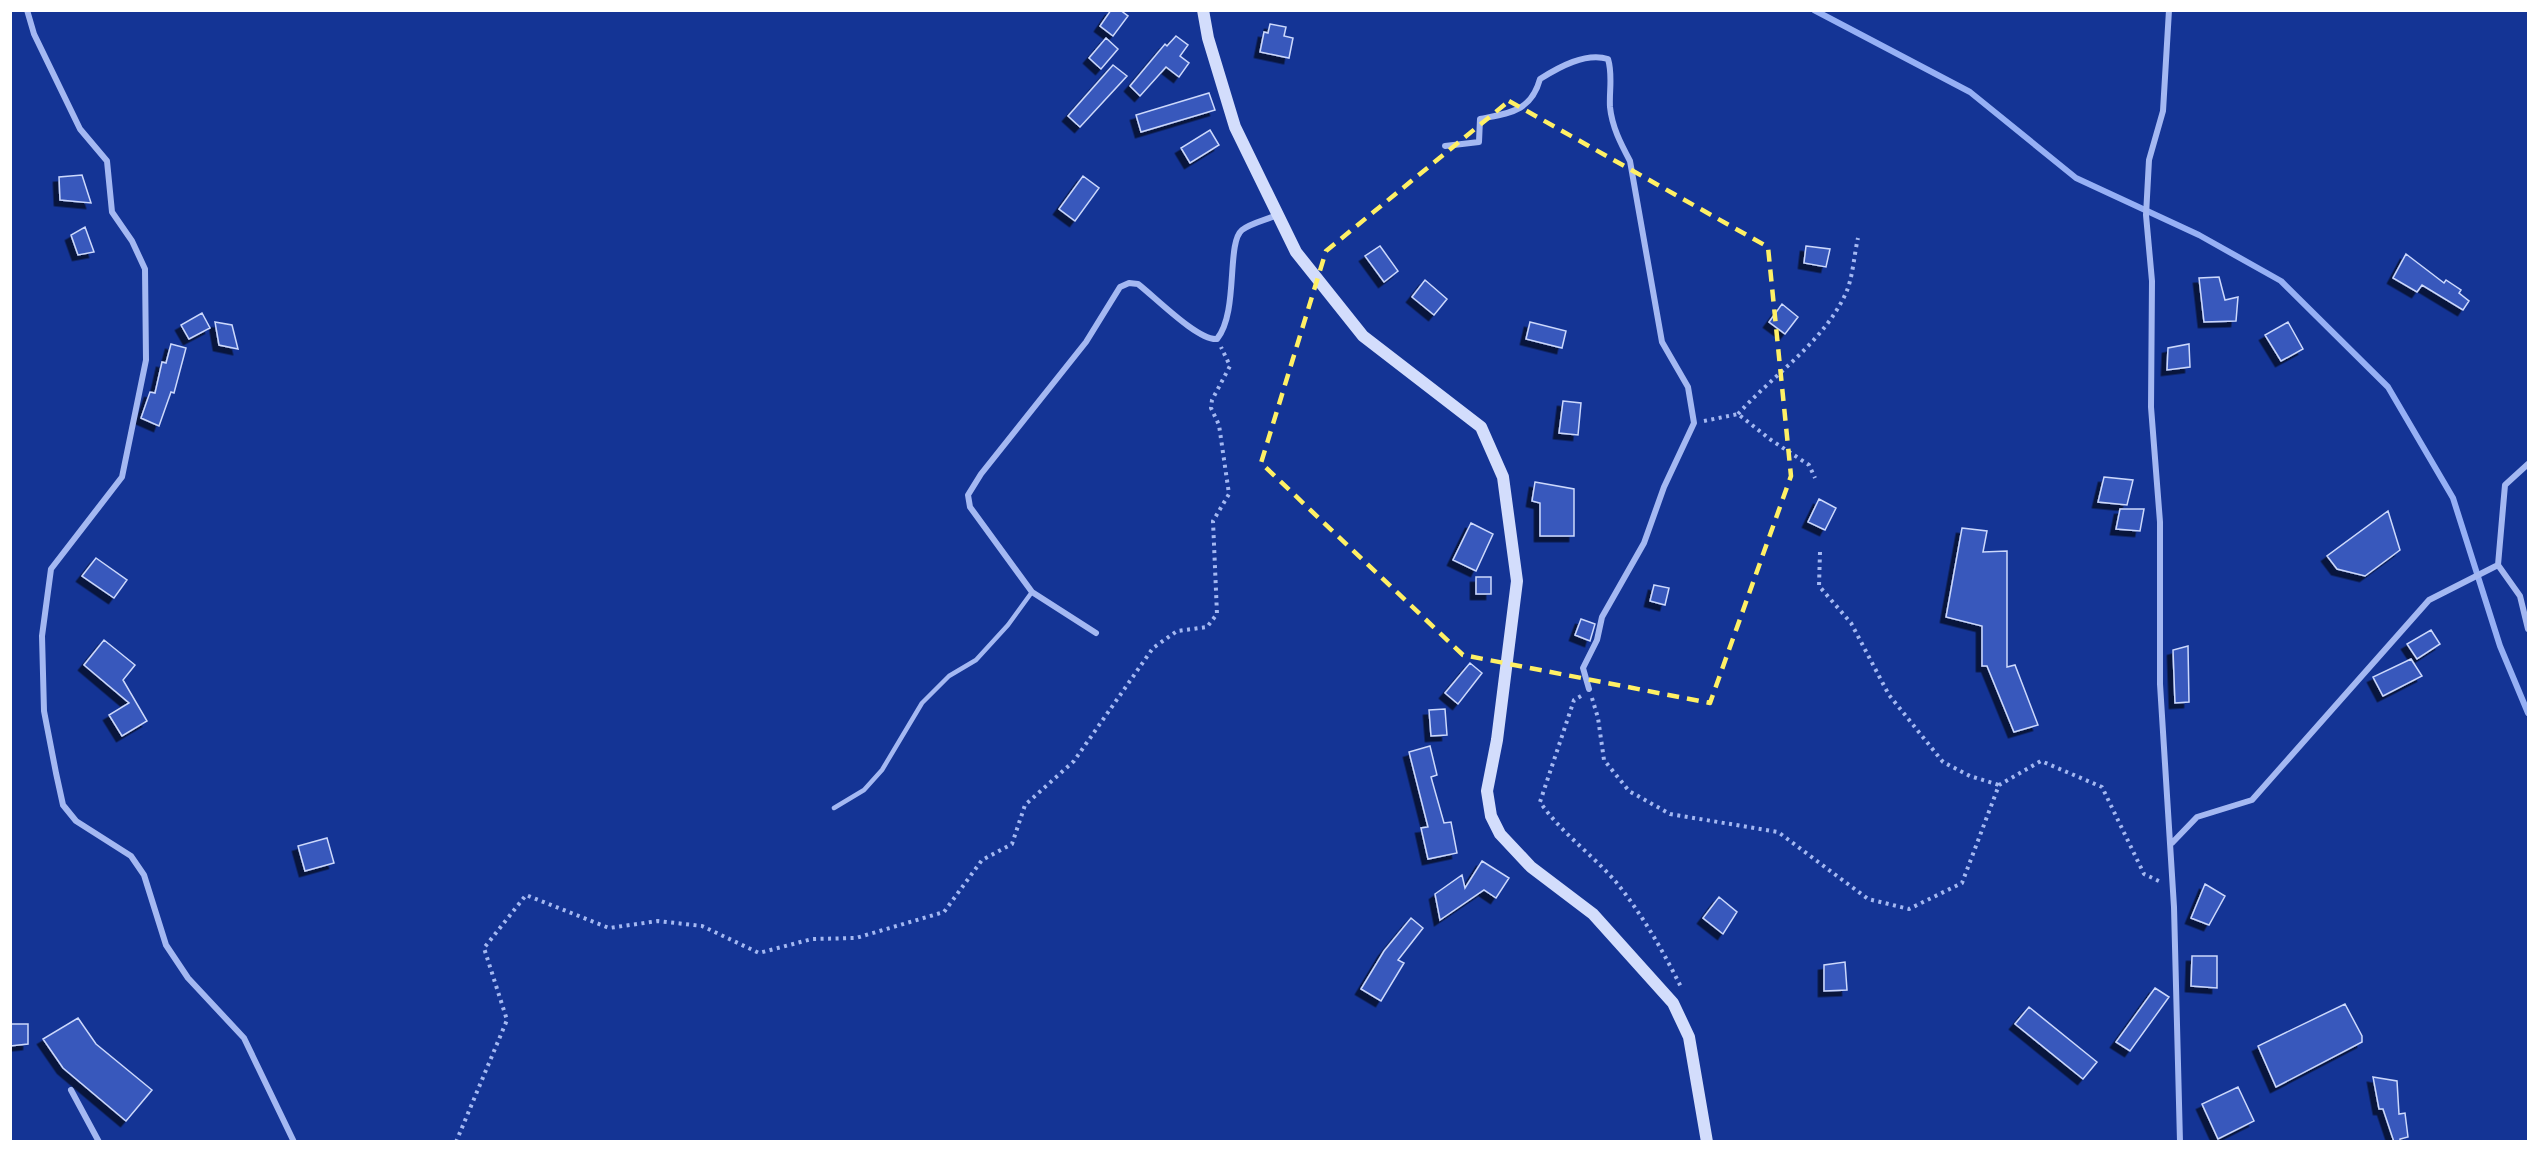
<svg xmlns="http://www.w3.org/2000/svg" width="2539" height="1152" font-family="'Space Grotesk',sans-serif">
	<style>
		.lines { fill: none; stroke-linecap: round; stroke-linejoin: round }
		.stream { stroke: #96b0f5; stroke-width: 6 }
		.building { fill: #3859bc; stroke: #ccd8fc; stroke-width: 1.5; filter: url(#shadow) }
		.path { stroke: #a4b8f2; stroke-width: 4; stroke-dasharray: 3 4.5; stroke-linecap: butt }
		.lane { stroke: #a4b8f2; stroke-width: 4.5 }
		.street { stroke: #a4b8f2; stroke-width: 6 }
		.secondary { stroke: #d3ddfc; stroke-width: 12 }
		.marked { fill: none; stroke: #fff065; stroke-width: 4.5; stroke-dasharray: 12 8; stroke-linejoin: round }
	</style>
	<defs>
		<filter id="shadow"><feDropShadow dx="-5.5" dy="5.5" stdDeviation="0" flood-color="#0009"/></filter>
	</defs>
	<rect width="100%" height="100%" fill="#143495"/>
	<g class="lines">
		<path class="stream" d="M1814 10 1970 92 2076 178 2199 235 2281 281 2388 387 2453 498 2500 646 2528 713"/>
	</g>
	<path class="building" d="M1111 10H1120L1128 16 1113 36 1100 26Z
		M1270 24 1286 27 1284 36 1293 38 1289 58 1260 52 1264 32 1268 33Z
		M1176 36 1188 45 1180 56 1189 63 1179 77 1166 67 1140 96 1130 86 1165 44 1167 46Z
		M1106 38 1118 49 1101 69 1089 58Z
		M1113 65 1127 76 1080 127 1068 116Z
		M1209 93 1215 110 1141 132 1136 115Z
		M1210 130 1219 145 1190 163 1181 148Z
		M82 175 91 203 60 200 59 177Z
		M1083 176 1099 188 1075 221 1059 209Z
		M85 227 94 252 78 255 71 235Z
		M1380 246 1398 271 1384 282 1365 256Z
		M1806 246 1830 249 1826 267 1804 263Z
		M2406 254 2444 283 2446 280 2461 290 2459 293 2469 301 2463 310 2422 285 2417 292 2393 278Z
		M2219 277 2225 300 2238 297 2236 321 2204 322 2199 278Z
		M1425 280 1447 299 1434 315 1412 297Z
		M1782 304 1798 317 1785 334 1769 322Z
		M202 313 210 328 189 339 181 325Z
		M215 322 232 325 238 349 219 345Z
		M1530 322 1566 331 1562 348 1526 339Z
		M2288 322 2303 349 2281 361 2265 335Z
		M171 344 186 348 174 393 171 392 159 426 141 418 150 392 155 393 162 362 166 363Z
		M2189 344 2190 367 2167 370 2168 348Z
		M1563 401 1581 403 1578 435 1559 433Z
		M2104 477 2133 480 2127 505 2098 502Z
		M1535 482 1574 489V536H1540V503L1532 501Z
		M1819 499 1836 508 1825 530 1808 522Z
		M2120 509H2144L2140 531 2116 529Z
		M2388 511 2400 550 2365 576 2337 569 2327 556Z
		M1471 523 1493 534 1476 571 1453 560Z
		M1962 528 1987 531 1983 552 2007 551V667L2015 665 2038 725 2014 732 1987 666H1982V626L1946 617Z
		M96 558 127 580 114 598 82 576Z
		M1476 577H1491V594H1476Z
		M1654 585 1669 588 1665 605 1650 601Z
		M1581 619 1595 624 1590 641 1575 635Z
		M2431 630 2440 644 2417 659 2407 644Z
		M104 640 135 665 123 680 147 721 122 736 109 715 129 703 84 665Z
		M2188 646 2189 702 2175 703 2173 650Z
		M2411 659 2422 676 2383 696 2373 677Z
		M1470 663 1482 673 1458 704 1445 693Z
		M1445 709 1447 735 1431 736 1429 710Z
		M1430 746 1437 775 1431 777 1444 823 1451 822 1457 853 1428 859 1421 828 1428 827 1409 752Z
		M327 838 334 863 305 871 298 846Z
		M1482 861 1509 878 1496 898 1484 890 1440 920 1435 894 1462 875 1465 888Z
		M2205 884 2225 896 2209 925 2191 918Z
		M1719 897 1737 912 1723 934 1703 918Z
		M1411 918 1423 928 1398 960 1404 963 1381 1001 1361 989 1384 951Z
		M2192 956H2217V988L2191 986Z
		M1845 962 1847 990 1824 991V965Z
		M2155 988 2169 997 2130 1051 2116 1042Z
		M2345 1004 2362 1036V1042L2276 1087 2258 1046Z
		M2029 1007 2097 1062 2083 1079 2015 1024Z
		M78 1018 96 1044 152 1090 126 1121 63 1068 43 1039Z
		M10 1024H28V1044L10 1046Z
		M2373 1077 2397 1081 2399 1114 2405 1113 2408 1137 2400 1139V1142H2394L2383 1109H2379Z
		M2238 1087 2254 1121 2218 1139 2202 1104Z"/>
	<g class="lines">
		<path class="path" d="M1738 414C1774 374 1823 343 1846 293 1853 277 1854 255 1858 238
			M1704 421 1738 414 1771 440 1809 465 1815 478
			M1820 552 1819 586 1851 623 1889 695 1943 762 1970 776 1999 785
			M1581 696 1574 700 1540 802C1561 833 1592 854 1616 882 1642 914 1663 951 1681 987
			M1592 698 1598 718 1604 760 1629 791 1670 814 1778 832 1868 899 1909 909 1962 883 1999 785 2041 761 2102 787 2144 874 2161 882
			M456 1142 507 1020 484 948 526 895 609 928 658 921 702 926 759 953 812 939 856 938 944 912 982 860 1012 844 1025 805 1074 761 1153 648 1177 631 1207 627 1217 614 1213 521 1229 494 1219 425 1211 408 1212 400 1230 366 1221 347"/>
		<path class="lane" d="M834 808 864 790 882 770 922 703 949 676 976 660 1008 625 1032 592"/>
		<path class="street" d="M27 10 34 34 80 129 107 161 112 212 132 241 145 269 146 360 122 477 51 569 42 636 44 711 56 773 63 805 76 821 131 856 144 875 166 945 188 978 244 1038 294 1142
			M2169 10 2163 111 2149 160 2146 215 2152 281 2151 407 2160 522V684L2174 907 2180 1142
			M1445 146 1479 142 1480 119C1509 113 1531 112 1540 79 1559 67 1586 52 1608 59 1613 75 1609 91 1610 107 1612 127 1621 144 1630 161L1662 342 1688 387 1694 423 1664 487 1644 543 1602 617 1597 640 1583 668 1589 689
			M2498 565 2520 596 2528 629
			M1096 633 1032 592 970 507 968 495 981 474 1086 342 1120 287 1129 283 1138 284C1155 297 1198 341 1217 339 1239 312 1226 243 1242 230 1251 223 1266 220 1277 215
			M2172 843 2197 817 2252 800 2429 600 2498 565 2505 485 2528 464
			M71 1090 99 1142"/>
		<path class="secondary" d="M1203 10 1208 38 1235 127 1296 252 1363 336 1481 427 1503 477 1517 581 1497 740 1487 791 1491 816 1500 834 1531 867 1593 914 1673 1003 1689 1037 1707 1142"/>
	</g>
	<path class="marked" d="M1509 101 1768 247 1791 476 1710 703 1463 655 1261 463 1326 251Z"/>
	<rect width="2539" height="1152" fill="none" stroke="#ffffff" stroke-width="24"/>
</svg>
